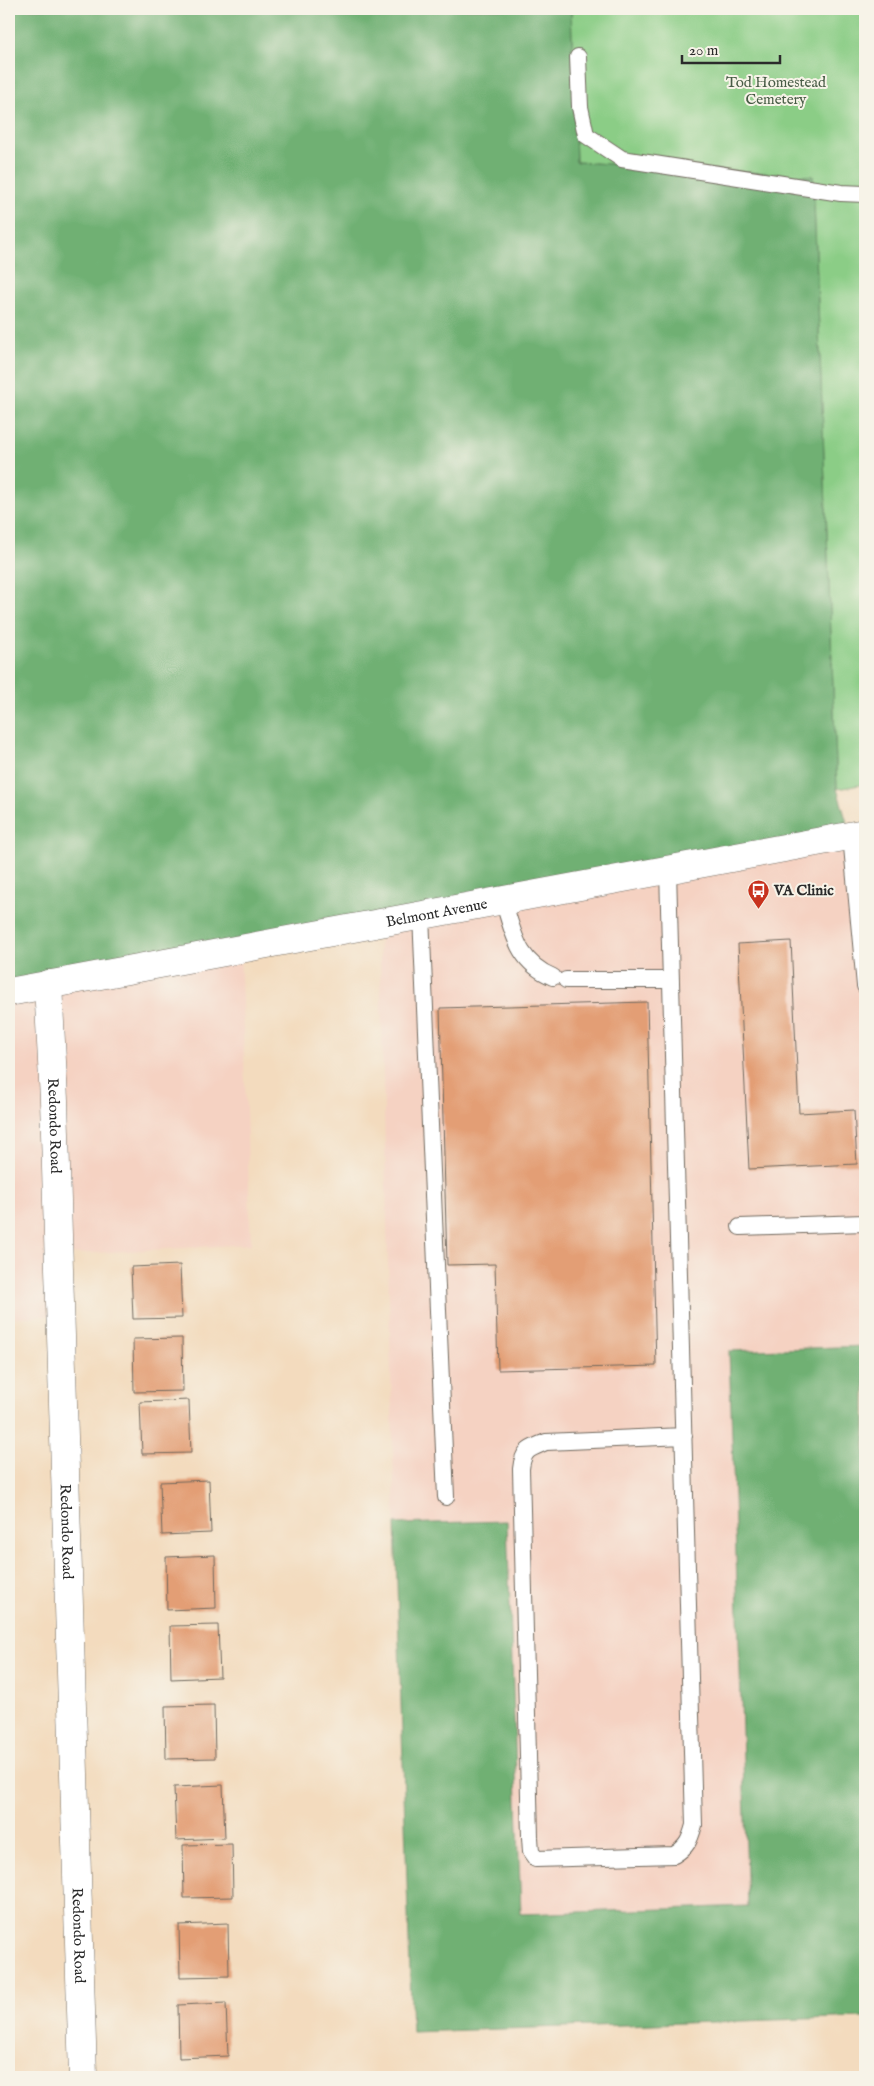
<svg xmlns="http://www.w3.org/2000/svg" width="874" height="2086" font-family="'IM FELL English',serif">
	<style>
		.built { fill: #f5d2c2 }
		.green { fill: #8bcd86; stroke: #5b7c58 }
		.forest { fill: #70b073; stroke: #4e6e4f }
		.building { fill: #e39e74 }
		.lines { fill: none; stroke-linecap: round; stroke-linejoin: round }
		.lane-casing { stroke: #71695e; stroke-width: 18 }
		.street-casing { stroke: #71695e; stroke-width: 29 }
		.secondary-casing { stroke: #71695e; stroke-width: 29 }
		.lane { stroke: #fff; stroke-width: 16 }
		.street { stroke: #fff; stroke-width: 28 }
		.secondary { stroke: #fff; stroke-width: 28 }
		.labels { text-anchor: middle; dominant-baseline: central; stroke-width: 4; stroke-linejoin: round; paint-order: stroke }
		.park-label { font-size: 15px; fill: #485c46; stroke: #f7f3e8 }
		.poi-label { font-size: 15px; font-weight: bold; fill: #2b2b2b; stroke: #f7f3e8; text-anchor: start }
		.street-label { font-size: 15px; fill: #2b2b2b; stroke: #f7f3e8 }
	</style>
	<rect width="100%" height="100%" fill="#f7f3e8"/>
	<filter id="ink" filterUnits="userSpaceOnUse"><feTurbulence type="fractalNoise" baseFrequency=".02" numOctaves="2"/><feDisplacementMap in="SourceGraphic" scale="10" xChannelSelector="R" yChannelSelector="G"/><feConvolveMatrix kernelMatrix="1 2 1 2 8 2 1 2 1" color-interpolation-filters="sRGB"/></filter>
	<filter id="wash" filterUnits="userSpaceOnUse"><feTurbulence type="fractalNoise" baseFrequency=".0096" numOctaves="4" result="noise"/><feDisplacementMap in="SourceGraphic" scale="20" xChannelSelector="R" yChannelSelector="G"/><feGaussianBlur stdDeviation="1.12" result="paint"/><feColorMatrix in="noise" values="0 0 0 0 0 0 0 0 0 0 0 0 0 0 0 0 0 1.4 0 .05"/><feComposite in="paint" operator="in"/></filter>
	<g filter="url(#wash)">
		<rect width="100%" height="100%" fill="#f3dbbe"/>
		<path class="built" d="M865 833V1346L729 1351 748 1906 521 1914 507 1521 395 1524 379 923Z
			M240 948 251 1244 59 1255 60 1315 9 1318V992Z"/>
		<path class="green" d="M571 9H865V784L837 789 813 176 576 162Z"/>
		<path class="forest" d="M9 9H571L576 162 813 176 837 789 851 836 9 992Z
			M865 1346V2017L412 2032 395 1524 507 1521 521 1914 748 1906 729 1351Z"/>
		<g id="blocks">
			<path class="building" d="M791 941 799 1113 854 1110 857 1164 749 1169 738 944Z
				M647 1002 656 1366 498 1370 495 1264 447 1265 440 1008Z
				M180 1265 182 1318 133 1319 131 1267Z
				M182 1338 183 1391 134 1392 133 1339Z
				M189 1400 191 1453 142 1454 140 1402Z
				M209 1480 211 1533 162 1535 160 1482Z
				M215 1555 216 1608 167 1610 166 1557Z
				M218 1625 220 1677 171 1679 170 1626Z
				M214 1705 215 1758 166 1759 165 1706Z
				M223 1785 225 1838 176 1840 174 1787Z
				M232 1844 233 1897 184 1898 183 1845Z
				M228 1923 229 1976 180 1977 179 1925Z
				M226 2003 228 2056 179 2058 178 2005Z"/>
		</g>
	</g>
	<g filter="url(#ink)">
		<use href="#blocks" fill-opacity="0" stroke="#71695e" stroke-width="1"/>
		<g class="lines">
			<defs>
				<path id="lane" d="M578 57 580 107 586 135 622 159 841 193 865 194
					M851 836 865 986
					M668 869C676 1188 686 1507 694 1825 690 1840 687 1847 674 1855L536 1859 531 1852 530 1837 521 1469C523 1449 530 1449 546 1442L684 1436
					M503 900C514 934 517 962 553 977
					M421 915 446 1497
					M566 980H671
					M740 1227 865 1223"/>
				<g id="street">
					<path id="s1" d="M48 984 54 1100 83 2077"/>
				</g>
				<g id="secondary">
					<path id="s2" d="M9 992 865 833"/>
				</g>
			</defs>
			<use href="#lane" class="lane-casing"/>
			<use href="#street" class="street-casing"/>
			<use href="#secondary" class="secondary-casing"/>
			<use href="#lane" class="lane"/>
			<use href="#street" class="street"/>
			<use href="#secondary" class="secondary"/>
		</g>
	</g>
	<defs>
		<symbol id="bus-pin" viewBox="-11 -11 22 30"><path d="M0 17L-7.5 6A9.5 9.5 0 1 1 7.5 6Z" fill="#c8321e" stroke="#f7f3e8"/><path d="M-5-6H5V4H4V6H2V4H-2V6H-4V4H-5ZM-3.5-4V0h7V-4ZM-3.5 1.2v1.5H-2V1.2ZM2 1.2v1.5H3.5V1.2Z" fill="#fff"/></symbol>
	</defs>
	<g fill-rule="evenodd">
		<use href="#bus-pin" x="746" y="878" width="25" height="34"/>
	</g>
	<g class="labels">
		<g class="park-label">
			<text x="776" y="82">Tod Homestead<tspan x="776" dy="17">Cemetery</tspan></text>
		</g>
		<g class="poi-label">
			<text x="774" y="890">VA Clinic</text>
		</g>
		<g class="street-label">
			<text stroke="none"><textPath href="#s2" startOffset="435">Belmont Avenue</textPath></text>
			<text stroke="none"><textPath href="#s1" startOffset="142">Redondo Road</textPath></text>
			<text stroke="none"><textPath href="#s1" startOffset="548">Redondo Road</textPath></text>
			<text stroke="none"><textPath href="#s1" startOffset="952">Redondo Road</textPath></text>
		</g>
	</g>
	<rect width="874" height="2086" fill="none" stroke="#f7f3e8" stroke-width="30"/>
	<path d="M682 55v8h98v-8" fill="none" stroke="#2b2b2b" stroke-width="2.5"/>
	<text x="689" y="55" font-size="15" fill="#2b2b2b" stroke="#f7f3e8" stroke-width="4" paint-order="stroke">20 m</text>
</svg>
